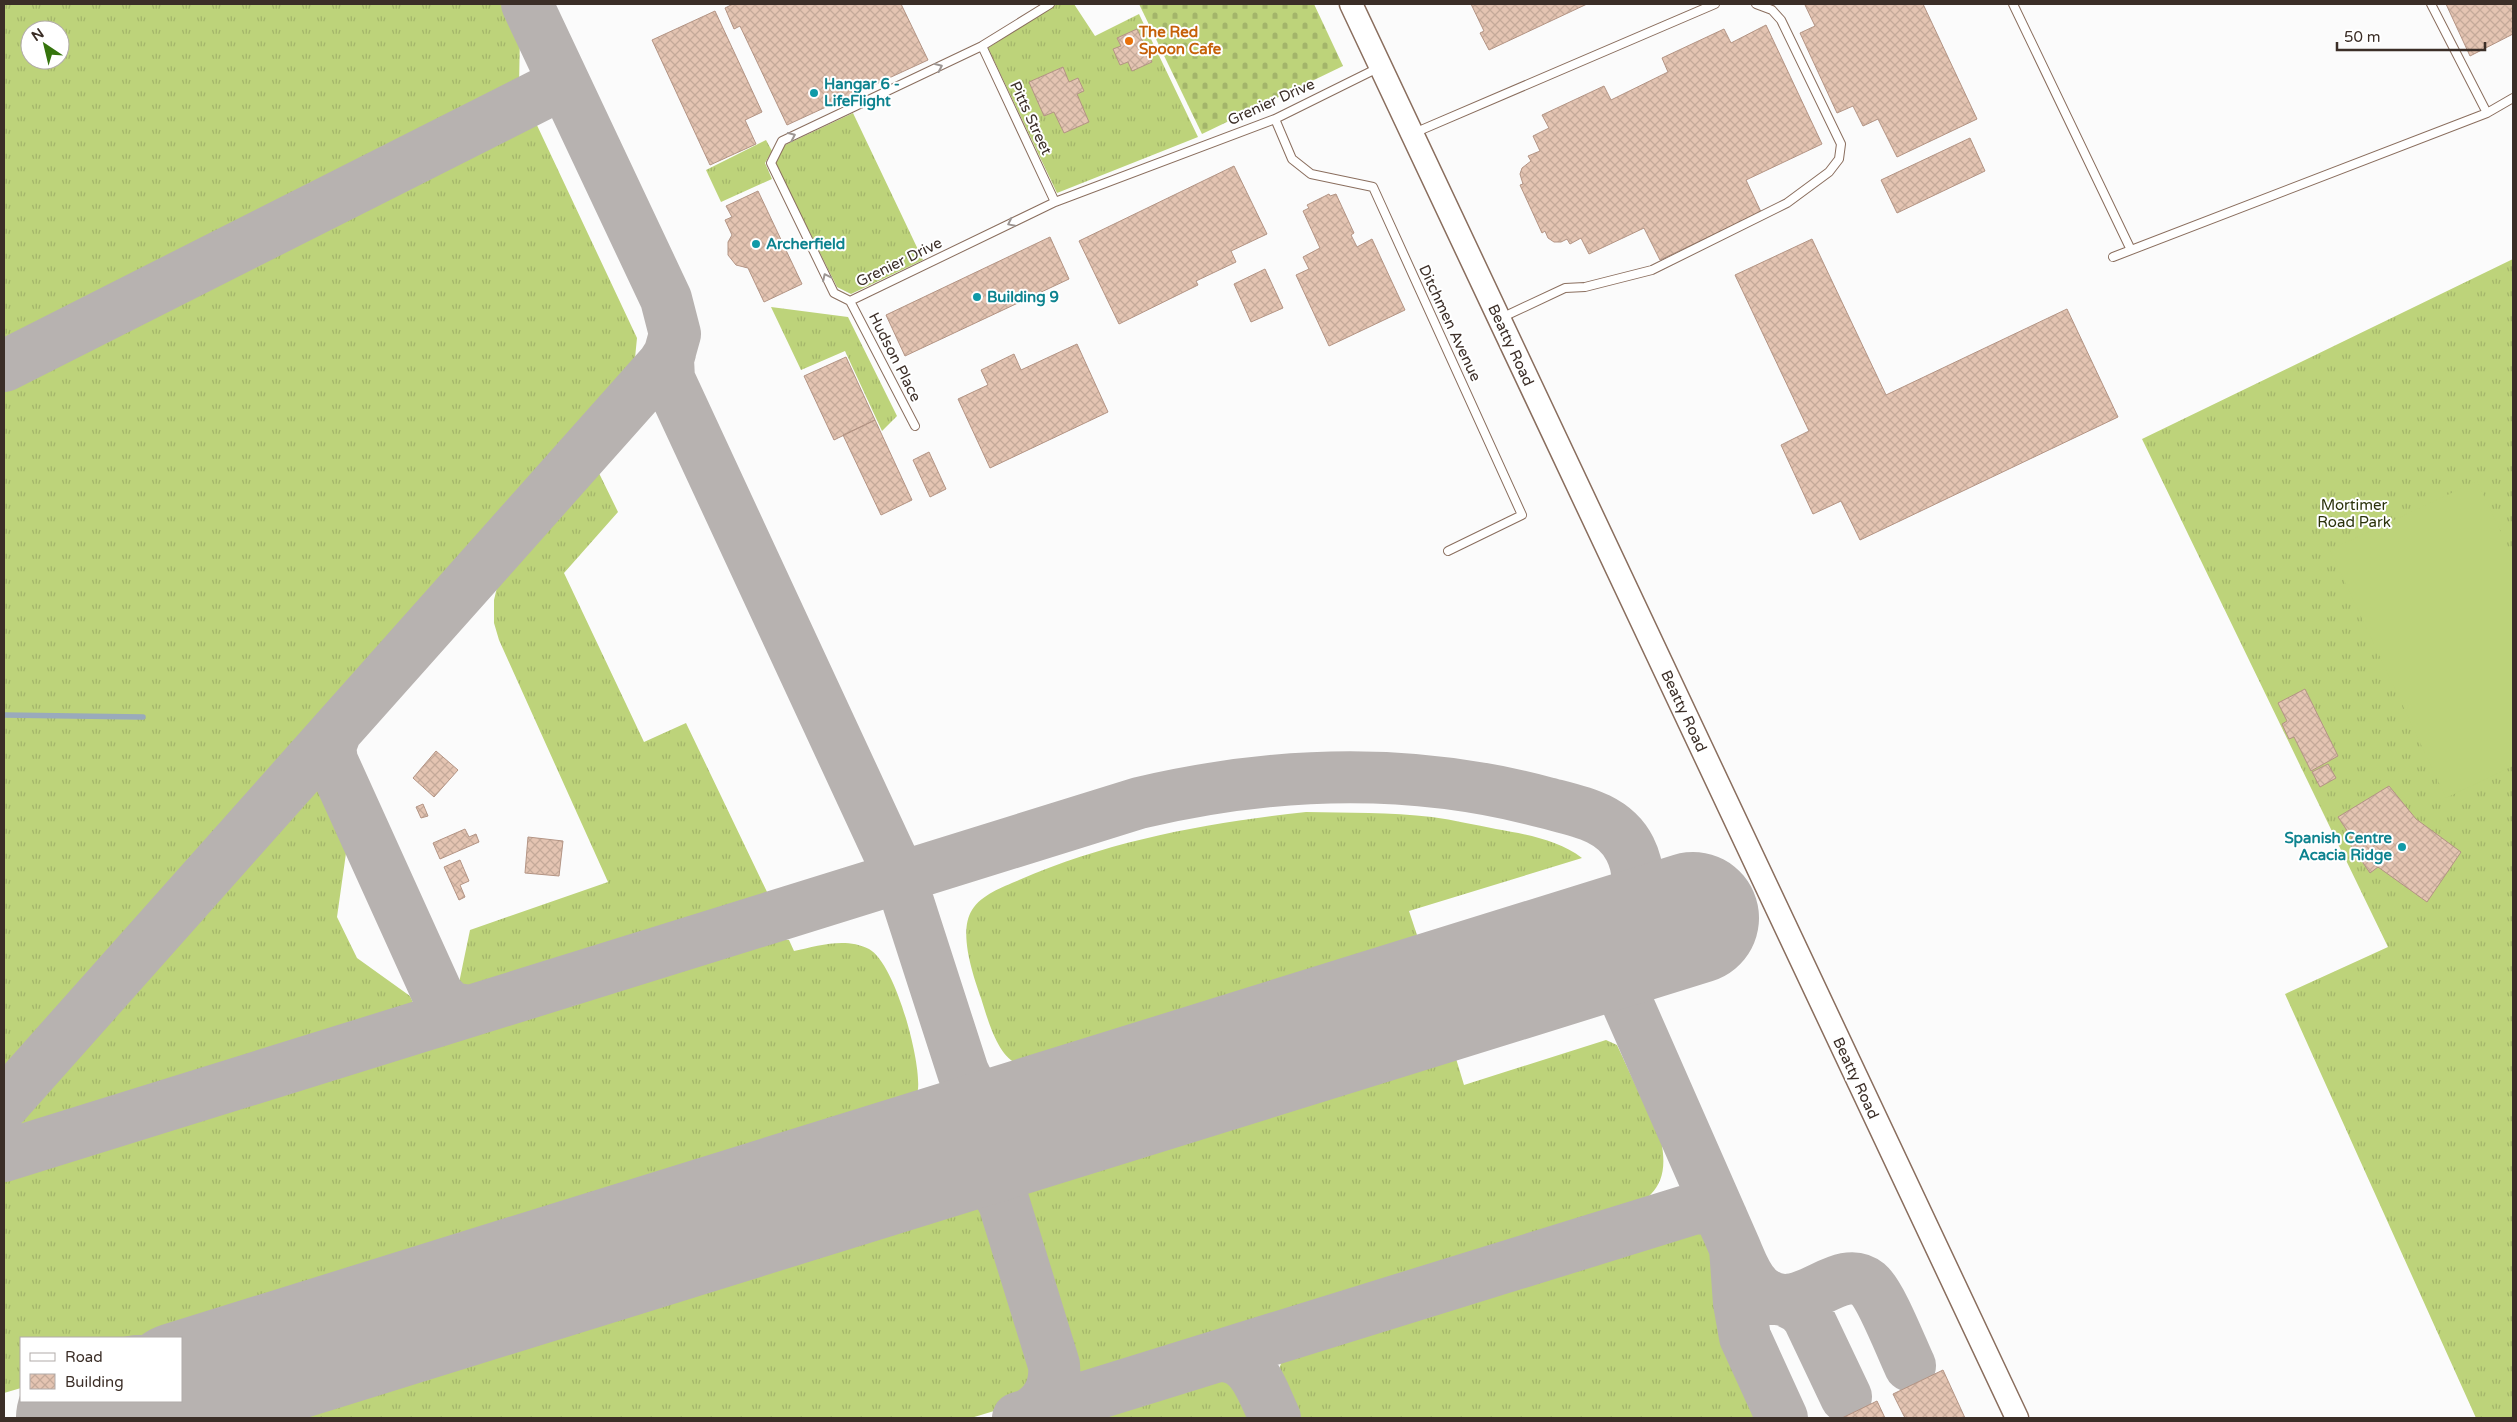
<svg xmlns="http://www.w3.org/2000/svg" width="2517" height="1422" font-family="'Varela Round',sans-serif">
	<style>
		.grass { fill: url(#grass-tufts); fill-rule: evenodd }
		.cemetery { fill: url(#cemetery-stones) }
		.garden { fill: #bdd37a }
		.lines { fill: none; stroke-linecap: round; stroke-linejoin: round }
		.stream { stroke: #9aaabb; stroke-width: 5.5 }
		.taxiway { stroke: #b7b2b0; stroke-width: 52 }
		.runway { stroke: #b7b2b0; stroke-width: 132 }
		.building { fill: url(#building-cross-hatch); stroke: #b39484 }
		.service-casing { stroke: #8a6e5e; stroke-width: 10 }
		.secondary-casing { stroke: #8a6e5e; stroke-width: 25 }
		.service { stroke: #fff; stroke-width: 8 }
		.secondary { stroke: #fff; stroke-width: 22 }
		.oneway { stroke: #9d9693 }
		.food-dot { fill: #e8710a; stroke: #fff; stroke-width: 2 }
		.culture-dot { fill: #0f9aa8; stroke: #fff; stroke-width: 2 }
		.labels { text-anchor: middle; dominant-baseline: central; stroke-width: 4; stroke-linejoin: round; paint-order: stroke }
		.food-label { font-size: 15px; font-weight: bold; fill: #c56008; stroke: #fff; text-anchor: start }
		.culture-label { font-size: 15px; font-weight: bold; fill: #0d838f; stroke: #fff; text-anchor: start }
		.street-label { font-size: 15px; fill: #3b2e27; stroke: #fff }
		.park-label { font-size: 15px; fill: #2b330b; stroke: #fff }
	</style>
	<defs>
		<pattern id="grass-tufts" width="24" height="20" patternUnits="userSpaceOnUse" patternTransform="scale(1.25)"><rect width="24" height="20" fill="#bdd37a"/><path d="M3 7l-1-3M5 7V3M7 7l1-3M15 17l-1-3M17 17v-4M19 17l1-3" fill="none" stroke="#a3b56a"/></pattern>
		<pattern id="cemetery-stones" width="16" height="16" patternUnits="userSpaceOnUse" patternTransform="scale(1.25)"><rect width="16" height="16" fill="#bdd37a"/><path d="M2 7V4a2 2 0 0 1 4 0v3zM10 15v-3a2 2 0 0 1 4 0v3z" fill="#a3b56a"/></pattern>
		<pattern id="building-cross-hatch" width="8" height="8" patternUnits="userSpaceOnUse" patternTransform="scale(1.25)"><rect width="8" height="8" fill="#e4c4b2"/><path d="M0 0l8 8M0 8l8-8" fill="none" stroke="#c4a999"/></pattern>
	</defs>
	<rect width="100%" height="100%" fill="#fbfbfb"/>
	<path class="grass" d="M4 4H506L520 33 519 87 637 338 634 368 4 1072ZM30 30H60V60H30Z
		M1057 4H1074L1095 36 1139 14 1198 137 1057 193 988 48Z
		M853 113 923 260 851 294 837 287 775 163 785 145Z
		M766 140 772 151 765 163 772 179 721 202 706 170Z
		M2513 259V1418H2476L2285 994 2388 947 2142 439Z
		M771 307 848 317 897 416 882 431 845 351 801 370Z
		M596 467 618 512 564 573 644 742 686 723 768 894 760 902 467 993 461 990 459 983 470 930 608 882 499 640 494 623V600L500 575Z
		M312 787 323 791 348 839 337 917 357 958 410 996 416 1009 12 1135 13 1121 21 1111Z
		M1306 812C1348 813 1390 812 1432 817 1454 820 1475 825 1496 829 1525 834 1559 840 1582 858L1409 911 1423 953 1046 1069C1036 1068 1025 1067 1016 1063 997 1055 987 1017 981 998 973 975 958 932 972 910 982 894 1003 887 1019 880 1112 840 1206 823 1306 812Z
		M764 938 789 940 794 951C818 946 845 937 869 949 895 963 921 1060 918 1089 917 1098 910 1101 903 1106L905 1113 181 1338H21V1388L4 1393V1175Z
		M1606 1040 1617 1045 1661 1140C1670 1185 1653 1198 1616 1218L1093 1380C1080 1379 1075 1368 1070 1357L1024 1209 1022 1194 1026 1174 1451 1042 1464 1085Z
		M969 1192 976 1195 989 1218 1035 1365 1037 1386 1030 1400 971 1418H240Z
		M1694 1222C1707 1240 1721 1257 1725 1279 1729 1297 1726 1315 1731 1333 1738 1363 1755 1391 1768 1418H1292C1282 1397 1270 1374 1287 1354Z
		M1217 1371C1241 1373 1249 1398 1259 1418H1065Z"/>
	<path class="cemetery" d="M1139 4H1314L1343 66 1202 134Z"/>
	<path class="garden" d="M2477 481 2513 558V766L2446 798 2330 550Z"/>
	<g class="lines">
		<path class="stream" d="M4 715 143 717"/>
		<path class="taxiway" d="M527 4 666 299 675 334 668 359 669 379 900 877 963 1072C977 1104 1005 1120 1040 1117L1221 1065
			M4 366 564 83
			M336 731 330 747 332 761 438 995 451 1008 469 1011
			M1412 1006 1583 949C1596 941 1599 928 1609 918 1619 907 1637 905 1650 901 1684 911 1678 963 1641 961 1630 961 1619 952 1610 947L1548 966
			M4 1104 663 364 670 353
			M4 1156 1139 803C1275 771 1411 766 1547 803 1578 811 1614 817 1630 849 1655 899 1607 925 1615 975L1735 1248 1739 1303 1745 1337 1782 1418
			M747 1212 926 1160C960 1156 989 1172 1004 1203L1054 1365C1056 1387 1047 1406 1026 1416
			M1735 1248C1741 1262 1746 1277 1757 1288 1797 1326 1837 1259 1868 1284 1881 1295 1901 1347 1910 1366
			M1784 1300 1800 1308 1808 1317 1846 1397
			M1222 1356C1254 1357 1263 1393 1275 1418
			M82 1418 92 1415
			M1018 1418 1696 1208 1713 1210 1722 1218"/>
		<path class="runway" d="M181 1388 1693 918
			M82 1418 139 1401"/>
	</g>
	<path class="building" d="M733 4H901L928 60 787 125 740 26 734 29 725 8Z
		M1471 4H1587L1489 50 1480 33 1484 31Z
		M1809 4H1923L1977 119 1897 157 1878 119 1863 126 1853 106 1837 113 1800 33 1815 26 1805 5Z
		M2446 4H2513V34L2470 56Z
		M715 11 762 112 745 120 756 144 710 165 652 40Z
		M1766 25 1822 144 1746 180 1761 212 1660 260 1644 228 1589 254 1581 238 1570 244 1567 239 1561 242H1554L1548 238 1545 231 1542 233 1520 185 1523 184 1520 174 1522 168 1531 161 1528 156 1540 151 1533 136 1549 128 1542 115 1604 86 1611 100 1668 72 1662 58 1724 29 1731 43Z
		M1137 29 1152 62 1132 71 1128 62 1120 65 1113 49 1121 46 1117 38Z
		M1063 67 1069 82 1078 78 1084 91 1077 94 1089 122 1064 133 1054 112 1044 116 1029 82Z
		M1970 138 1985 171 1897 213 1881 180Z
		M1234 166 1267 234 1231 251 1236 262 1196 281 1198 285 1119 324 1079 241Z
		M758 191 802 284 764 302 748 268 736 265 728 255V242L732 235 725 220 732 217 726 206Z
		M1329 194 1330 196 1336 194 1354 233 1351 235 1357 247 1372 239 1405 310 1329 346 1296 275 1309 269 1303 257 1320 248 1303 211 1309 208 1307 205Z
		M1050 237 1069 279 905 356 886 315Z
		M1812 239 1886 395 2067 309 2118 417 1860 540 1841 501 1813 514 1781 445 1809 431 1735 275Z
		M1265 269 1283 308 1251 322 1234 284Z
		M1077 344 1108 412 990 468 958 399 988 385 981 370 1014 354 1021 370Z
		M846 357 875 420 834 440 804 376Z
		M875 420 912 500 881 515 843 435Z
		M929 452 946 489 930 497 913 460Z
		M2305 689 2338 756 2311 771 2294 737 2289 739 2282 724 2287 721 2278 703Z
		M436 751 458 770 434 797 413 778Z
		M2328 764 2336 778 2320 787 2312 772Z
		M2389 786 2416 819 2461 852 2427 902 2378 867 2370 873 2348 841 2352 838 2338 817Z
		M423 804 428 816 421 818 416 807Z
		M465 829 469 837 476 834 479 842 440 859 433 843Z
		M528 837 563 841 559 876 525 873Z
		M460 860 469 881 460 885 465 897 459 900 444 867Z
		M1943 1370 1965 1418H1905L1893 1394Z
		M1877 1401 1885 1418H1842Z"/>
	<g class="lines">
		<defs>
			<path id="service" d="M1050 4 982 46 782 141 771 163 834 293 850 301 1055 202 1275 119 1380 67
				M2013 4 2131 250
				M2431 4 2487 113
				M982 46 1055 202
				M1275 119 1292 159 1311 174 1373 187 1522 515 1448 551
				M1414 133 1715 4
				M2113 257 2487 113 2513 98
				M850 301 915 426
				M1501 318 1565 288 1585 287 1652 270 1787 203 1829 172 1839 159 1841 144 1781 20 1772 10 1756 4"/>
			<path id="secondary" d="M1351 4 2017 1418"/>
		</defs>
		<use href="#service" class="service-casing"/>
		<use href="#secondary" class="secondary-casing"/>
		<use href="#service" class="service"/>
		<use href="#secondary" class="secondary"/>
	</g>
	<defs><path id="oneway-chevron" d="M-2-3.5L2.5 0L-2 3.5" fill="none" stroke-width="1.6" stroke-linecap="round" stroke-linejoin="round" transform="scale(1.25)"/></defs>
	<g class="oneway">
		<use href="#oneway-chevron" transform="translate(939 67) rotate(-25)"/>
		<use href="#oneway-chevron" transform="translate(792 136) rotate(-25)"/>
		<use href="#oneway-chevron" transform="translate(1011 223) rotate(154)"/>
		<use href="#oneway-chevron" transform="translate(826 277) rotate(-116)"/>
	</g>
	<circle class="food-dot" cx="1129" cy="41" r="5"/>
	<g class="culture-dot">
		<circle cx="814" cy="93" r="5"/>
		<circle cx="756" cy="244" r="5"/>
		<circle cx="977" cy="297" r="5"/>
		<circle cx="2402" cy="847" r="5"/>
	</g>
	<g class="labels">
		<g class="food-label">
			<text x="1139" y="32">The Red<tspan x="1139" dy="17">Spoon Cafe</tspan></text>
		</g>
		<g class="culture-label">
			<text x="824" y="84">Hangar 6 -<tspan x="824" dy="17">LifeFlight</tspan></text>
			<text x="766" y="244">Archerfield</text>
			<text x="987" y="297">Building 9</text>
			<text x="2392" y="838" text-anchor="end">Spanish Centre<tspan x="2392" dy="17">Acacia Ridge</tspan></text>
		</g>
		<g class="street-label">
			<text transform="translate(1271 102) rotate(-24)">Grenier Drive</text>
			<text transform="translate(1031 118) rotate(65)">Pitts Street</text>
			<text transform="translate(899 262) rotate(-26)">Grenier Drive</text>
			<text transform="translate(1450 323) rotate(65)">Ditchmen Avenue</text>
			<text transform="translate(1511 345) rotate(65)">Beatty Road</text>
			<text transform="translate(895 357) rotate(63)">Hudson Place</text>
			<text transform="translate(1684 711) rotate(65)">Beatty Road</text>
			<text transform="translate(1856 1078) rotate(65)">Beatty Road</text>
		</g>
		<g class="park-label">
			<text x="2354" y="505">Mortimer<tspan x="2354" dy="17">Road Park</tspan></text>
		</g>
	</g>
	<rect width="2517" height="1422" fill="none" stroke="#3b2e27" stroke-width="10"/>
	<rect x="20" y="1337" width="162" height="65" fill="#ffffff" stroke="#b1aba9"/>
	<rect x="30" y="1353" width="25" height="8" fill="#ffffff" stroke="#b1aba9"/>
	<text x="65" y="1362" font-size="15" fill="#3b2e27">Road</text>
	<rect x="30" y="1374" width="25" height="15" fill="url(#building-cross-hatch)" stroke="#b1aba9"/>
	<text x="65" y="1387" font-size="15" fill="#3b2e27">Building</text>
	<g transform="translate(45 45) rotate(325)"><circle r="24" fill="#ffffff" stroke="#b1aba9"/>
	<path d="M0-4L9 19L0 12L-9 19Z" fill="#35740d"/>
	<text y="-8" font-size="14" font-weight="bold" text-anchor="middle" fill="#3b2e27">N</text>
	</g>
	<path d="M2337 42v8h148v-8" fill="none" stroke="#3b2e27" stroke-width="2.5"/>
	<text x="2344" y="42" font-size="15" fill="#3b2e27" stroke="#ffffff" stroke-width="4" paint-order="stroke">50 m</text>
</svg>
